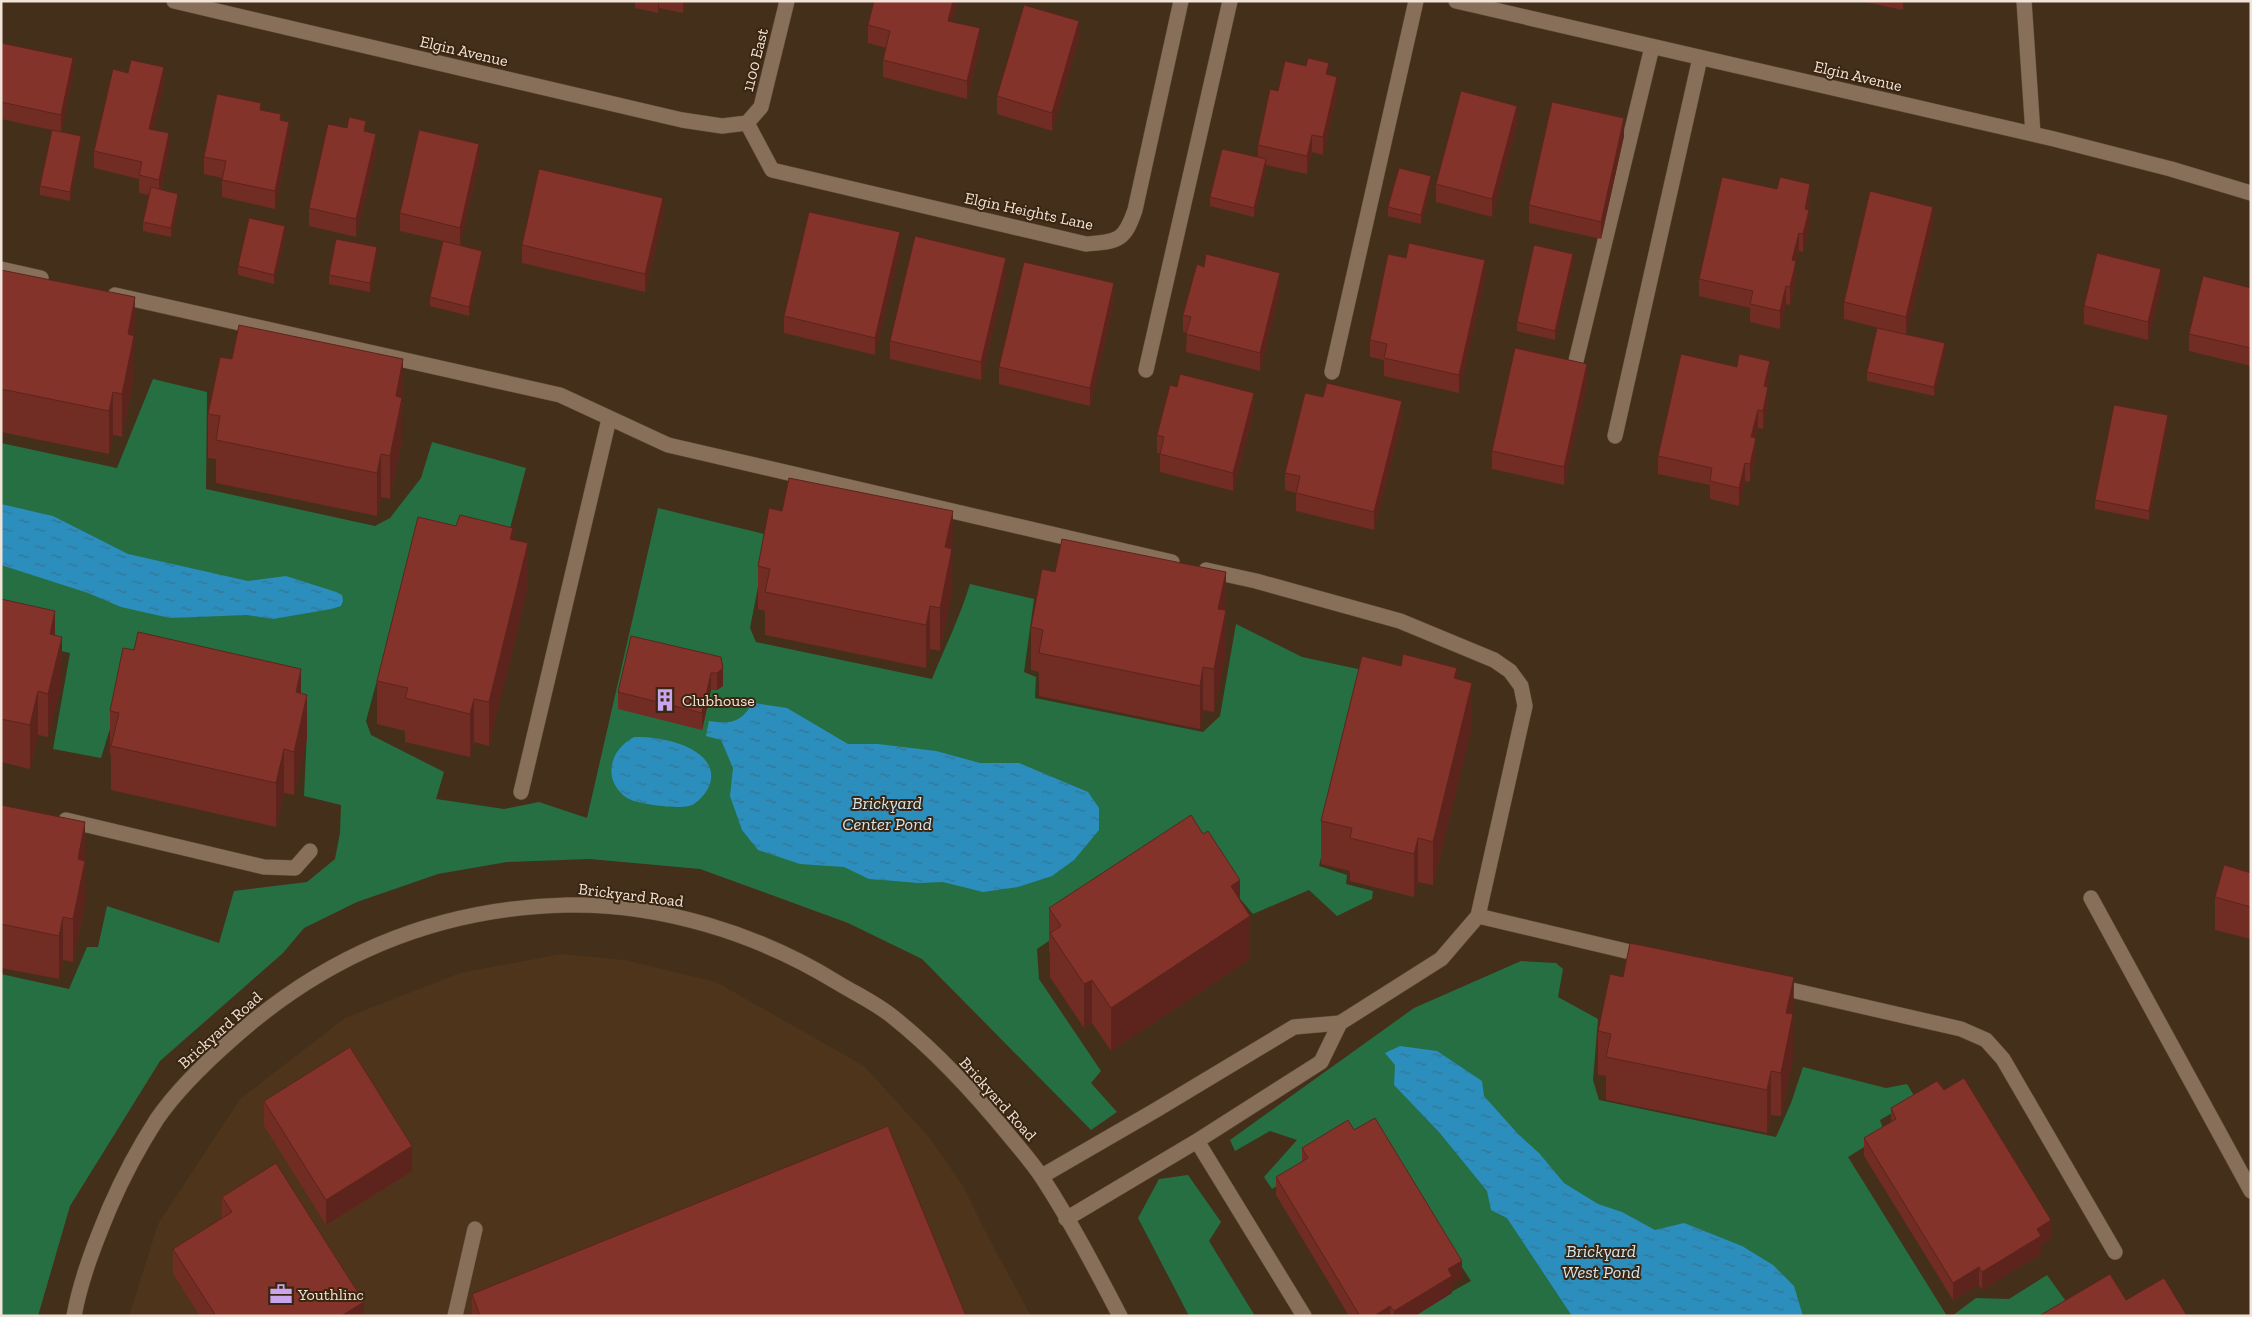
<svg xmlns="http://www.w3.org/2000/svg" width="2252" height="1317" font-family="'Zilla Slab',serif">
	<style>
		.built { fill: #4e341a }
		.grass { fill: #256f42 }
		.water { fill: url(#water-ripples) }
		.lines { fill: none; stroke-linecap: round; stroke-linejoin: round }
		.minor-casing { stroke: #5e4c3a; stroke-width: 16 }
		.minor { stroke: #876f59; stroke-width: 15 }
		.wall { fill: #712c23 }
		.shaded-wall { fill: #5c241d }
		.building { fill: #833329; stroke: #5c241d }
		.labels { text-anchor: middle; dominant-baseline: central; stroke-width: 4; stroke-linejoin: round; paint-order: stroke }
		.street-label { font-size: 16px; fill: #f2e4d8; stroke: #3a2511 }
		.poi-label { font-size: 16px; fill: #f2e4d8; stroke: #3a2511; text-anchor: start }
		.water-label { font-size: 18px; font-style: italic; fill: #d0e6f2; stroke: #3a2511 }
	</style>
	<defs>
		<pattern id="water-ripples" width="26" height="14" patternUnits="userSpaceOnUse" patternTransform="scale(1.25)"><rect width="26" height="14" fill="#2b8ebd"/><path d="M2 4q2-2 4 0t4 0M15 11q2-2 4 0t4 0" fill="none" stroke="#367492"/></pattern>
	</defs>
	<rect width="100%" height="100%" fill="#442f1b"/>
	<path class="built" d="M561 954 625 960 716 982 864 1066 929 1137 963 1186 986 1233 1031 1316H129L158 1224 240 1099 345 1018 460 973Z"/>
	<path class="grass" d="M153 379 207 392 206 489 375 526 390 518 421 478 432 442 526 468 500 566 409 561 366 721 371 735 444 772 436 799 504 809 539 802 587 818 658 508 768 535 750 628 756 642 932 679C945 647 960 617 970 584L1034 599 1024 672 1036 677 1035 698 1203 732 1220 716 1236 624 1302 657 1423 683 1358 698 1319 866 1347 875 1346 884 1373 891 1372 899 1337 916 1309 890 1253 914 1204 856 1182 850 1037 949 1039 979 1101 1071 1091 1083 1117 1112 1091 1130 922 959 848 923 700 869 590 859 507 862 438 874 357 902 304 928 283 953 160 1061 70 1206 38 1316H1V974L69 989 87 947H98L107 906 219 943 234 891 307 882 335 859 340 833 341 805 304 796 307 730 129 666 101 758 53 749 70 653 1 638V443L117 468Z
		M1521 961 1556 963 1563 969 1558 997 1598 1019 1593 1080 1599 1100 1776 1137 1791 1103 1803 1067 1886 1088 1907 1084 1916 1099 1880 1120 1885 1134 1848 1157 1947 1316H1408L1471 1281 1372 1128 1272 1189 1264 1177 1297 1140 1270 1131 1235 1151 1230 1140 1414 1008Z
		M1188 1175 1221 1222 1209 1241 1255 1316H1189L1138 1218 1159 1179Z
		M2047 1275 2068 1304 2050 1316H1952L1976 1298 2009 1299Z"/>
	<path class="water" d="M1 504 53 516 128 554 248 581 286 576 336 592 342 595 343 601 341 606 331 609 273 619 247 615 170 618 121 607 88 593 1 565Z
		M753 703 787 708 848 744H878L936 751 980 763H1019L1088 792 1099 808V830L1074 860 1052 876 1018 887 983 892 943 882 919 883 869 879 844 867 800 864 758 850 742 830 730 796 733 768 721 740 706 736 709 721C732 724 740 723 753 703Z
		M634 737C652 736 681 741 696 752 720 768 713 790 694 804 685 811 637 804 627 798 602 781 609 750 634 737Z
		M1400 1046 1437 1051 1482 1081 1484 1096 1518 1134 1539 1153 1564 1183 1598 1204 1622 1212 1655 1230 1684 1223 1742 1246 1773 1265 1794 1286 1803 1316H1572L1507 1218 1491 1210 1487 1191 1439 1132 1394 1085 1395 1065 1385 1053Z"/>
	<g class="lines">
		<defs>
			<path id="minor" d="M174 1 682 120 722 126 747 123
				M1456 1 2054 139 2171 169 2251 193
				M2024 1 2033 134
				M747 123 772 170 1086 244C1118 241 1124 242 1135 210L1181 1
				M747 123 761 107 787 1
				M1 269 41 278
				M115 295 560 395 668 445 1172 562
				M1575 365 1652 47
				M1146 370 1230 1
				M1332 372 1416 1
				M1615 436 1700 58
				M521 792 609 419
				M66 820 264 867 295 868 310 851
				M2091 898 2251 1191
				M1478 916 1647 956
				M1774 986 1961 1029 1986 1040 2003 1059 2115 1252
				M1197 1141 1304 1316
				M1042 1176 1156 1110 1294 1027 1340 1023 1441 959 1478 916 1525 706 1521 686 1510 671 1494 660 1400 621 1256 581 1206 570
				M1066 1219 1197 1141 1321 1062 1340 1023
				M74 1316C81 1278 95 1243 110 1207 123 1177 139 1147 157 1119 177 1090 204 1064 230 1041 325 955 438 908 567 905 660 903 759 934 838 983 856 994 876 1003 893 1017 937 1052 977 1096 1012 1139 1023 1152 1034 1165 1043 1179 1071 1222 1096 1270 1120 1316
				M455 1316 475 1229"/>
		</defs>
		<use href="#minor" class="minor-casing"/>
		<use href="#minor" class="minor"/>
	</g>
	<path class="wall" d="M629 1H686L683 13 659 8 658 13 635 8V2Z
		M958 1 952 22 980 46 967 99 883 77V60L886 48 868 43V25Z
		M1859 1H1905L1903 10Z
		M1079 39 1052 131 997 114V96Z
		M1 43 73 76 61 132 81 145 70 201 40 195V186L52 130 1 119Z
		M1329 75 1337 94 1323 155 1312 152 1307 174 1266 165V168L1254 217 1210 206V197L1258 157V145L1278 91Z
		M164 85 153 130 169 151 161 190 178 203 171 237 143 231V222L149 195 139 193V179L94 168V151Z
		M261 110 281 121 289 140 275 209 222 197V178L204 174V157Z
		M1517 124 1492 217 1436 202V184Z
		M366 132 376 152 356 237 309 226V208Z
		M1624 136 1601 239 1529 223V205Z
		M479 162 460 245 482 260 469 316 430 306V297L443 241 400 231V213Z
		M1431 185 1421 224 1388 216V207Z
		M1810 202 1808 209 1809 227 1803 252 1799 251 1796 261V279L1790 305 1786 304 1780 329 1750 322V308L1699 296V279Z
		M663 216 645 292 522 263V245Z
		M1933 224 1906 335 1844 319V302Z
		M285 235 274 284 238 275V266Z
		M900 250 875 355 784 333V316Z
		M377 256 370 292 329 284V275Z
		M1573 263 1555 340 1517 331V322Z
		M1 270 135 341 134 345V379L122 437 113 435 109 454 1 432Z
		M1006 275 981 380 890 359V341Z
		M1485 277 1459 393 1384 376V360L1370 357V340Z
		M2161 287 2148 340 2084 324V306Z
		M2251 288V366L2189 351V334Z
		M1280 291 1260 371 1186 352 1187 333 1183 332V315Z
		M1114 301 1090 406 999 384V367Z
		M1945 352 1934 396 1867 381V372Z
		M1770 379 1768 387V405L1763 429 1758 428 1755 438 1756 456 1750 482 1745 481 1739 506 1710 499V485L1658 474V456Z
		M1587 382 1564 485 1492 469V451Z
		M403 403 402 407V441L390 499 381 497 377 516 216 483V459L208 458V414Z
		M1254 411 1233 491 1160 472V453H1157V435Z
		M1402 418 1374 530 1296 511V493L1285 490V473Z
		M2168 424 2149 520 2095 509V500Z
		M456 526 513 539 528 586 489 746 474 742 470 757 405 742V731L377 724V681Z
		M953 555 952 558V592L940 651 930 649 926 668 765 635V611L758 609V566Z
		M1055 572H1226V653L1214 712 1203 710 1200 729 1039 696V672L1031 670V627Z
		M1 599 55 635 62 680 48 737 38 735 30 769 1 762Z
		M723 668V686L717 690H711L702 730 618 709V692Z
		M1457 679 1472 726 1433 885 1418 882 1414 897 1350 881V871L1321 864V821Z
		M301 693 307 738 294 795 284 793 276 827 111 790V755L110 754V711Z
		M1 805 85 866V904L73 962 63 960 59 979 1 968Z
		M2251 873V939L2215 930V897Z
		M1240 901 1250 959 1111 1051 1092 1023 1084 1028 1050 977V953L1049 951V908Z
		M1794 1020 1793 1023V1058L1781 1116 1771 1115 1767 1133 1606 1100V1076L1598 1075V1031Z
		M1944 1090 2051 1238 2041 1245V1254L1982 1290 1979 1285 1953 1300 1864 1156V1138L1891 1122V1108Z
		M264 1101 412 1171 326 1225 264 1126Z
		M1354 1130 1462 1278 1452 1284V1293L1415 1316H1349L1276 1195V1177L1302 1162V1148Z
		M222 1197 364 1316H200L173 1274V1249L222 1218Z
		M472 1294 966 1316H472Z"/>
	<path class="shaded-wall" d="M658 1H659V8L658 13Z
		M683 1H686L683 13Z
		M953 1H958L948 38V21Z
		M1903 1H1905L1903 10Z
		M1079 21V39L1052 131V113Z
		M980 28V46L967 99V81Z
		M73 58V76L61 132V115Z
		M1329 63V81L1326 74Z
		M164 67V85L149 147V129Z
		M1337 77V94L1323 155V137Z
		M1517 106V124L1492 217V199Z
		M1624 118V136L1601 239V222Z
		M366 121V138L364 131Z
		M289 122V140L275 209V191Z
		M169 133V151L159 198V180Z
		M376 134V152L356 237V219Z
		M1312 135V152L1307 174V156Z
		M81 136V145L70 201V192Z
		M479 144V162L460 245V228Z
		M1266 159V168L1254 217V208Z
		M1431 176V185L1421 224V215Z
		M1810 184V202L1805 226V209Z
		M178 194V203L171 237V228Z
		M663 198V216L645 292V274Z
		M1933 207V224L1906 335V317Z
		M1809 210V227L1803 252V234Z
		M285 226V235L274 284V275Z
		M900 232V250L875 355V338Z
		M1799 233V251L1792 278V260Z
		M377 247V256L370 292V283Z
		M482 251V260L469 316V307Z
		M1573 254V263L1555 340V331Z
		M1006 258V275L981 380V362Z
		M1485 260V277L1459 393V375Z
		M1796 261V279L1790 305V287Z
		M2161 269V287L2148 340V322Z
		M1280 273V291L1260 371V353Z
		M1114 283V301L1090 406V388Z
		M1786 286V304L1780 329V311Z
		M135 297 134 379 122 437V394L128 334Z
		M1945 343V352L1934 396V387Z
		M403 359 402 441 390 499V456L396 396Z
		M1770 361V379L1764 404V386Z
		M1587 364V382L1564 485V467Z
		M1768 387V405L1763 429V411Z
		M113 392V435L109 454V411Z
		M1254 393V411L1233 491V473Z
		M1402 401V418L1374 530V512Z
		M1758 410V428L1751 455V437Z
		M2168 415V424L2149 520V511Z
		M1756 438V456L1750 482V464Z
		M381 454V497L377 516V473Z
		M1745 463V481L1739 506V488Z
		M953 511 952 592 940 651V608L945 547Z
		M513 528V572L510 539Z
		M528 543V586L489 746V702Z
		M1226 572V653L1214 712V669L1218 609Z
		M930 606V649L926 668V625Z
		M55 611V655L50 634Z
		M62 637V680L48 737V694Z
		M1203 667V710L1200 729V686Z
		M723 668V686L717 690V673Z
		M1457 668V711L1454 678Z
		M301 669V713L296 692Z
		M711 673V690L702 730V713Z
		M1472 683V726L1433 885V842Z
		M38 691V735L30 769V725Z
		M307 695V738L294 795V752Z
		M474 699V742L470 757V714Z
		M284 749V793L276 827V783Z
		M85 822V904L73 962V919L78 859Z
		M1418 838V882L1414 897V854Z
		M1240 880V922L1250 916V959L1111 1051V1008L1231 886Z
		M63 917V960L59 979V936Z
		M1794 977 1793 1058 1781 1116V1073L1786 1013Z
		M1092 980V1023L1084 1028V984Z
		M1771 1071V1115L1767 1133V1090Z
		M412 1146V1171L326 1225V1200Z
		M2051 1220V1238L2041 1245V1254L1982 1290V1272L2037 1229Z
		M1462 1261V1278L1452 1284V1293L1415 1316H1394V1311L1448 1269Z
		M1979 1267V1285L1953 1300V1283Z
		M364 1302V1316H341Z
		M1390 1306V1316H1374Z"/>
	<path class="building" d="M874 1H953L948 21 980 28 967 81 883 60 890 31 868 25Z
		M1024 5 1079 21 1052 113 997 96Z
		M1 43 73 58 61 115 1 102Z
		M1308 58 1329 63 1326 74 1337 77 1323 137 1312 135 1307 156 1258 145 1270 89 1278 91 1285 61 1306 66Z
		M131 60 164 67 149 129 169 133 159 180 139 175 142 162 94 151 113 69 128 73Z
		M1461 91 1517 106 1492 199 1436 184Z
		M217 94 261 103 260 110 281 114 280 120 289 122 275 191 222 180 226 161 204 157Z
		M1552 102 1624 118 1601 222 1529 205Z
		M349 117 366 121 364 131 376 134 356 219 309 208 328 124 347 128Z
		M52 130 81 136 70 192 40 186Z
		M419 130 479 144 460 228 400 213Z
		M1222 149 1266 159 1254 208 1210 197Z
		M1399 168 1431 176 1421 215 1388 207Z
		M539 169 663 198 645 274 522 245Z
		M1722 177 1777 189 1780 177 1810 184 1805 209 1809 210 1803 234 1799 233 1792 260 1796 261 1790 287 1786 286 1780 311 1750 304 1753 291 1699 279Z
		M151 187 178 194 171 228 143 222Z
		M1870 191 1933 207 1906 317 1844 302Z
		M809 212 900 232 875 338 784 316Z
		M249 218 285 226 274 275 238 266Z
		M915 236 1006 258 981 362 890 341Z
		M336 239 377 247 370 283 329 275Z
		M443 241 482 251 469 307 430 297Z
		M1409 243 1485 260 1459 375 1384 358 1387 344 1370 340 1388 254 1406 258Z
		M1534 245 1573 254 1555 331 1517 322Z
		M2097 253 2161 269 2148 322 2084 306Z
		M1206 254 1280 273 1260 353 1186 334 1191 317 1183 315 1197 264 1204 267Z
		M1024 262 1114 283 1090 388 999 367Z
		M1 270 135 297 128 334 134 336 122 394 113 392 109 411 1 389Z
		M2203 276 2251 288V348L2189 334Z
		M239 325 403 359 396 396 402 398 390 456 381 454 377 473 216 440 220 416 208 414 220 357 232 359Z
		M1877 328 1945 343 1934 387 1867 372Z
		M1515 348 1587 364 1564 467 1492 451Z
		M1681 354 1737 367 1739 354 1770 361 1764 386 1768 387 1763 411 1758 410 1751 437 1756 438 1750 464 1745 463 1739 488 1710 481 1712 468 1658 456Z
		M1180 374 1254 393 1233 473 1160 454 1164 437 1157 435 1170 385 1177 387Z
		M1327 383 1402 401 1374 512 1296 493 1300 476 1285 473 1305 393 1323 397Z
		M2114 405 2168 415 2149 511 2095 500Z
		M789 478 953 511 945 547 952 549 940 608 930 606 926 625 765 592 770 569 758 566 769 508 782 511Z
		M460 515 513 528 510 539 528 543 489 702 474 699 470 714 405 698 408 688 377 681 418 517 456 526Z
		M1062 539 1226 572 1218 609 1226 610 1214 669 1203 667 1200 686 1039 653 1043 630 1031 627 1042 569 1055 572Z
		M1 599 55 611 50 634 62 637 48 694 38 691 30 725 1 719Z
		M138 632 301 669 296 692 307 695 294 752 284 749 276 783 111 746 119 713 110 711 123 648 134 650Z
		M631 636 721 657 723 668 717 673H711L702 713 618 692Z
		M1403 654 1457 668 1454 678 1472 683 1433 842 1418 838 1414 854 1350 838 1352 828 1321 821 1362 656 1401 666Z
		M1 805 85 822 78 859 85 861 73 919 63 917 59 936 1 924Z
		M1191 815 1203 834 1208 831 1240 880 1231 886 1250 916 1111 1008 1092 980 1084 984 1050 933 1061 926 1049 908Z
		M2224 865 2251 873V907L2215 897Z
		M1630 943 1794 977 1786 1013 1793 1014 1781 1073 1771 1071 1767 1090 1606 1057 1611 1034 1598 1031 1610 974 1623 977Z
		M350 1047 412 1146 326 1200 264 1101Z
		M1964 1078 2051 1220 2037 1229 2041 1236 1982 1272 1979 1267 1953 1283 1864 1138 1896 1119 1891 1108 1937 1081 1944 1090Z
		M1375 1118 1462 1261 1448 1269 1452 1276 1394 1311 1390 1306 1374 1316H1360L1276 1177 1308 1158 1302 1148 1348 1120 1354 1130Z
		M888 1126 966 1316H480L472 1294Z
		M276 1163 364 1302 341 1316H216L173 1249 232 1212 222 1197Z
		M2110 1274 2126 1300 2164 1278 2187 1316H2039Z"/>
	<defs>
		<symbol id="building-bare" viewBox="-9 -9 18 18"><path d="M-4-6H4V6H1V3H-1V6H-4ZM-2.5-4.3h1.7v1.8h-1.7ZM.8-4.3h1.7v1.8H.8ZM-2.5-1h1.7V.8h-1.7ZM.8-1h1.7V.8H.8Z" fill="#c9a5ee" stroke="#3a2511" stroke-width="2.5" paint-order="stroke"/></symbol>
		<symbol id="office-bare" viewBox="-9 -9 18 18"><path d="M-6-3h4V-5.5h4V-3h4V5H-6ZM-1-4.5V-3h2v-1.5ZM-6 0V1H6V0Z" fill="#c9a5ee" stroke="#3a2511" stroke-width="2.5" paint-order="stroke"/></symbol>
	</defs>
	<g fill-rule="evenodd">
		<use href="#building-bare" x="649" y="684" width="32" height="32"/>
		<use href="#office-bare" x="265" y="1278" width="32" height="32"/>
	</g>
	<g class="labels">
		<g class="street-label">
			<text transform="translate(464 51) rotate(13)">Elgin Avenue</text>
			<text transform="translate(755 60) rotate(-76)">1100 East</text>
			<text transform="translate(1858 76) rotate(13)">Elgin Avenue</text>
			<text transform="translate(1029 211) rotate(12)">Elgin Heights Lane</text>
			<text transform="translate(631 895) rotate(7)">Brickyard Road</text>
			<text transform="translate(220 1030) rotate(-42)">Brickyard Road</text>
			<text transform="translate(998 1099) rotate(48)">Brickyard Road</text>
		</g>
		<g class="poi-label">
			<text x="682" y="700">Clubhouse</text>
			<text x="298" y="1294">Youthlinc</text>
		</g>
		<g class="water-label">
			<text x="887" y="803">Brickyard<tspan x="887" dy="21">Center Pond</tspan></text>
			<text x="1601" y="1251">Brickyard<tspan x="1601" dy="21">West Pond</tspan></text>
		</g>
	</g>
	<rect width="2252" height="1317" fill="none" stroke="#f2e4d8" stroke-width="5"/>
</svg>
